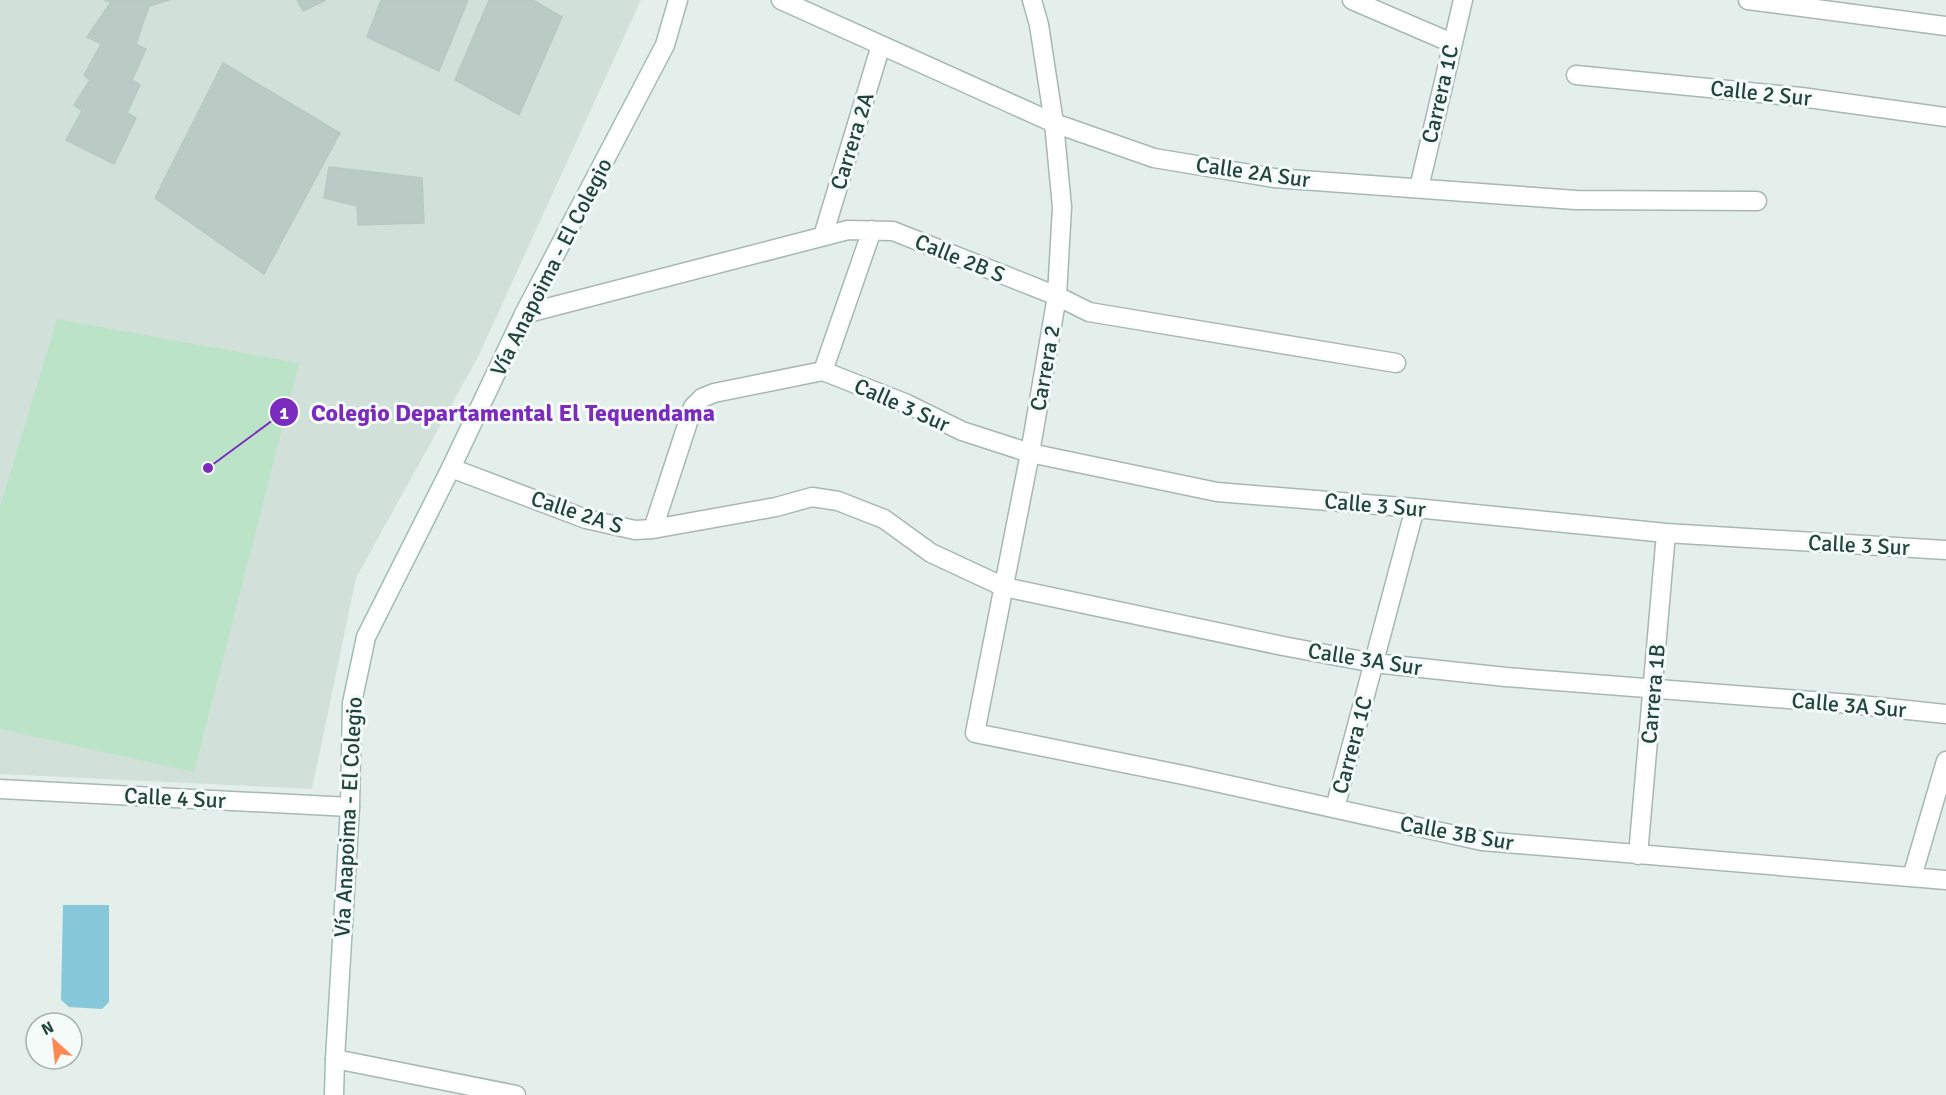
<svg xmlns="http://www.w3.org/2000/svg" width="1946" height="1095" font-family="Signika,sans-serif">
	<style>
		.built { fill: #d2e0da }
		.pitch { fill: #bbe3c8 }
		.water { fill: #86c8da }
		.building { fill: #b9cbc4; stroke: #b5cac3; stroke-width: 1.5 }
		.lines { fill: none; stroke-linecap: round; stroke-linejoin: round }
		.street-casing { stroke: #a6b8b3; stroke-width: 21 }
		.secondary-casing { stroke: #a1bcb5; stroke-width: 21 }
		.street { stroke: #fff; stroke-width: 18 }
		.secondary { stroke: #fff; stroke-width: 18 }
		.labels { text-anchor: middle; dominant-baseline: central; stroke-width: 6; stroke-linejoin: round; paint-order: stroke }
		.street-label { font-size: 22px; fill: #21443d; stroke: #f5fbf8 }
		.leader { fill: none; stroke: #7b2cbf; stroke-width: 2 }
		.callout-dot { fill: #7b2cbf; stroke: #f5fbf8; stroke-width: 2 }
		.mark-label { font-size: 18px; text-anchor: middle; font-weight: bold; fill: #fff }
		.callout-label { font-size: 24px; text-anchor: middle; font-weight: bold; fill: #7b2cbf; stroke: #f5fbf8; stroke-width: 6; stroke-linejoin: round; paint-order: stroke }
	</style>
	<rect width="100%" height="100%" fill="#e4efeb"/>
	<path class="built" d="M0 0H641L478 357 356 578 312 789 0 774Z"/>
	<path class="pitch" d="M57 319 299 363 194 772 0 729V507Z"/>
	<path class="water" d="M63 905H109V1002L102 1009 69 1007 61 1000Z"/>
	<path class="building" d="M104 0H170L149 6 136 44 146 49 132 80 140 85 127 113 136 118 114 164 66 140 82 111 74 105 90 80 84 75 101 44 87 37 111 2Z
		M297 0H326L303 11Z
		M381 0H468L439 71 367 37Z
		M489 0H533L562 17 519 115 455 80Z
		M223 63 340 133 264 274 155 198Z
		M329 167 422 178 424 223 358 225 357 206 324 198Z"/>
	<g class="lines">
		<defs>
			<path id="street" d="M781 0 1054 123 1154 158 1274 178 1576 200 1757 201
				M1032 0 1039 25 1054 123 1062 207 1057 296 1030 453 975 733 1188 776 1482 841 1946 880
				M1352 0 1452 43
				M1748 0 1946 26
				M1576 75 1801 97 1946 117
				M1419 188 1463 0
				M823 236 881 45
				M524 314 848 230 893 231 1057 296 1089 312 1396 363
				M823 371 907 404 962 431 1030 453 1217 492 1415 508 1666 533 1946 550
				M823 371 872 230
				M451 468 586 519 635 530 653 529 776 507 812 497 838 501 884 519 931 553 1004 587 1283 646 1374 663 1506 677 1851 704 1946 714
				M653 529 693 407 702 398 714 393 823 371
				M0 789 350 807
				M1335 808 1415 508
				M1638 855 1666 533
				M1912 877 1946 761
				M335 1059 516 1095"/>
			<path id="secondary" d="M334 1095 335 1059 350 807 352 703 366 637 451 468 524 314 665 45 678 0"/>
		</defs>
		<use href="#street" class="street-casing"/>
		<use href="#secondary" class="secondary-casing"/>
		<use href="#street" class="street"/>
		<use href="#secondary" class="secondary"/>
	</g>
	<g class="labels">
		<g class="street-label">
			<text transform="translate(1761 93) rotate(6)">Calle 2 Sur</text>
			<text transform="translate(1440 94) rotate(-77)">Carrera 1C</text>
			<text transform="translate(852 141) rotate(-73)">Carrera 2A</text>
			<text transform="translate(1253 172) rotate(8)">Calle 2A Sur</text>
			<text transform="translate(960 258) rotate(22)">Calle 2B S</text>
			<text transform="translate(551 267) rotate(-63)">Vía Anapoima - El Colegio</text>
			<text transform="translate(1045 368) rotate(-80)">Carrera 2</text>
			<text transform="translate(902 405) rotate(24)">Calle 3 Sur</text>
			<text transform="translate(1375 505) rotate(5)">Calle 3 Sur</text>
			<text transform="translate(577 512) rotate(18)">Calle 2A S</text>
			<text transform="translate(1859 545) rotate(3)">Calle 3 Sur</text>
			<text transform="translate(1365 659) rotate(9)">Calle 3A Sur</text>
			<text transform="translate(1653 694) rotate(-85)">Carrera 1B</text>
			<text transform="translate(1849 705) rotate(5)">Calle 3A Sur</text>
			<text transform="translate(1352 745) rotate(-75)">Carrera 1C</text>
			<text transform="translate(175 798) rotate(3)">Calle 4 Sur</text>
			<text transform="translate(348 817) rotate(-87)">Vía Anapoima - El Colegio</text>
			<text transform="translate(1457 833) rotate(10)">Calle 3B Sur</text>
		</g>
	</g>
	<path class="leader" d="M208 468L284 412"/>
	<g class="callout-dot">
		<circle cx="208" cy="468" r="6"/>
		<circle cx="284" cy="412" r="15"/>
	</g>
	<g class="mark-label">
		<text x="284" y="419">1</text>
	</g>
	<g class="callout-label">
		<text x="513" y="421">Colegio Departamental El Tequendama</text>
	</g>
	<g transform="translate(54 1041) rotate(333)"><circle r="28" fill="#f5fbf8" stroke="#a0b2ad" stroke-width="1.5"/>
	<path d="M0-4.5L10 22L0 15L-10 22Z" fill="#ff8852"/>
	<text y="-9" font-size="16" font-weight="bold" text-anchor="middle" fill="#21443d">N</text>
	</g>
</svg>
